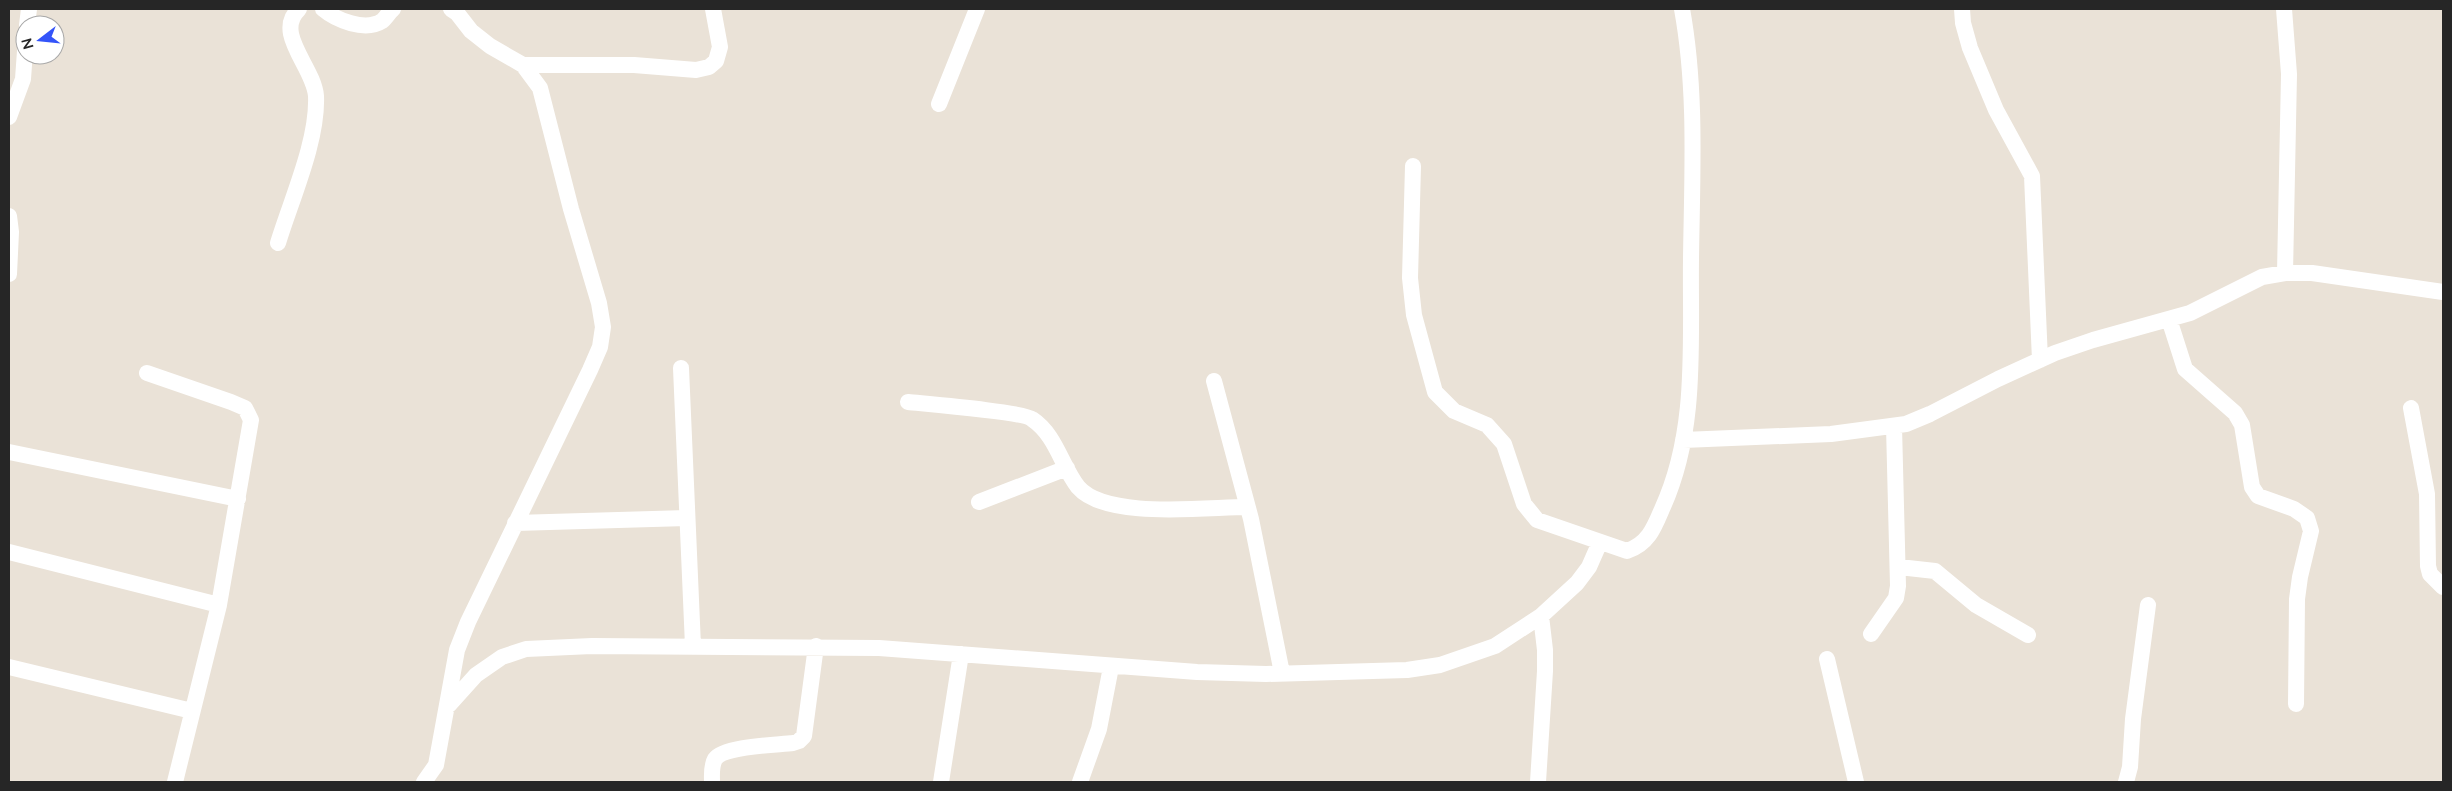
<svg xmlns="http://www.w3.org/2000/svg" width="2452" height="791" font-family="Lato,sans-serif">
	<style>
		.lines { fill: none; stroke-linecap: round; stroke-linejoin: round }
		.minor { stroke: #fff; stroke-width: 16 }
	</style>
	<rect width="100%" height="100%" fill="#eae2d7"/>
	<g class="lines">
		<path class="minor" d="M323 9C336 20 365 32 382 21 386 18 389 12 393 9
			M1962 9 1963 23 1970 48 1996 110 2032 176 2040 360
			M2284 9 2289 74 2285 273
			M27 25 29 9
			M523 65H634L696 70 709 67 716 61 720 47 713 9
			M939 104 977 9
			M9 117 23 79 25 51
			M1413 166 1410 278 1414 315 1435 392 1454 411 1487 425 1504 444 1524 504 1537 520 1627 551C1648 544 1654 528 1662 509 1698 431 1690 343 1691 259 1692 176 1697 91 1682 9
			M9 216 11 232 9 274
			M278 243C291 200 318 141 316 96 314 67 273 33 299 9
			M2169 319 2185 369 2235 413 2242 425 2252 487 2258 496 2294 509 2307 518 2311 531 2300 577 2297 599 2296 704
			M681 368 693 646
			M147 373 231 402 245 408 251 420 219 605 175 782
			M1214 381 1251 519 1282 673
			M908 402C927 404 1023 412 1032 419 1056 435 1061 465 1078 487 1106 520 1207 507 1247 507
			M2411 408 2427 494 2428 566 2430 574 2443 587
			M1683 440 1831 434 1906 424 1930 414 1998 379 2055 353 2093 340 2190 313 2262 277 2285 273H2312L2443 292
			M9 452 238 499
			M979 502 1067 468
			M515 523 687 518
			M9 552 219 605
			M1899 567 1935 571 1976 605 2028 635
			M1871 634 1896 598 1898 586 1894 426
			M1827 659 1856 782
			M9 667 192 711
			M449 705 476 675 502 657 526 649 592 646 879 648 1197 672 1266 674 1407 670 1440 665 1495 646 1541 616 1577 583 1589 567 1600 542
			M424 782 436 765 457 650 468 622 590 370 600 347 603 327 599 303 571 209 540 88 523 65 490 46 471 31 457 13 451 9
			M712 782C712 775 711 766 715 759 724 746 777 745 793 743L799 741 804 736 816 646
			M941 782 961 654
			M1080 782 1099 729 1111 667
			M1538 782 1545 671V650L1541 616
			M2126 782 2130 767 2133 719 2148 605"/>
	</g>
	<rect width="2452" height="791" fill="none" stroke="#262626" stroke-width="20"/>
	<g transform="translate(40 40) rotate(254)"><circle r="24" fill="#ffffff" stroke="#a8a8a8"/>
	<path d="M0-4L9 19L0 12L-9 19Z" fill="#3454f9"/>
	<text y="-8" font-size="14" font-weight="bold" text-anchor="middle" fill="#262626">N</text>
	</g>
</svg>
